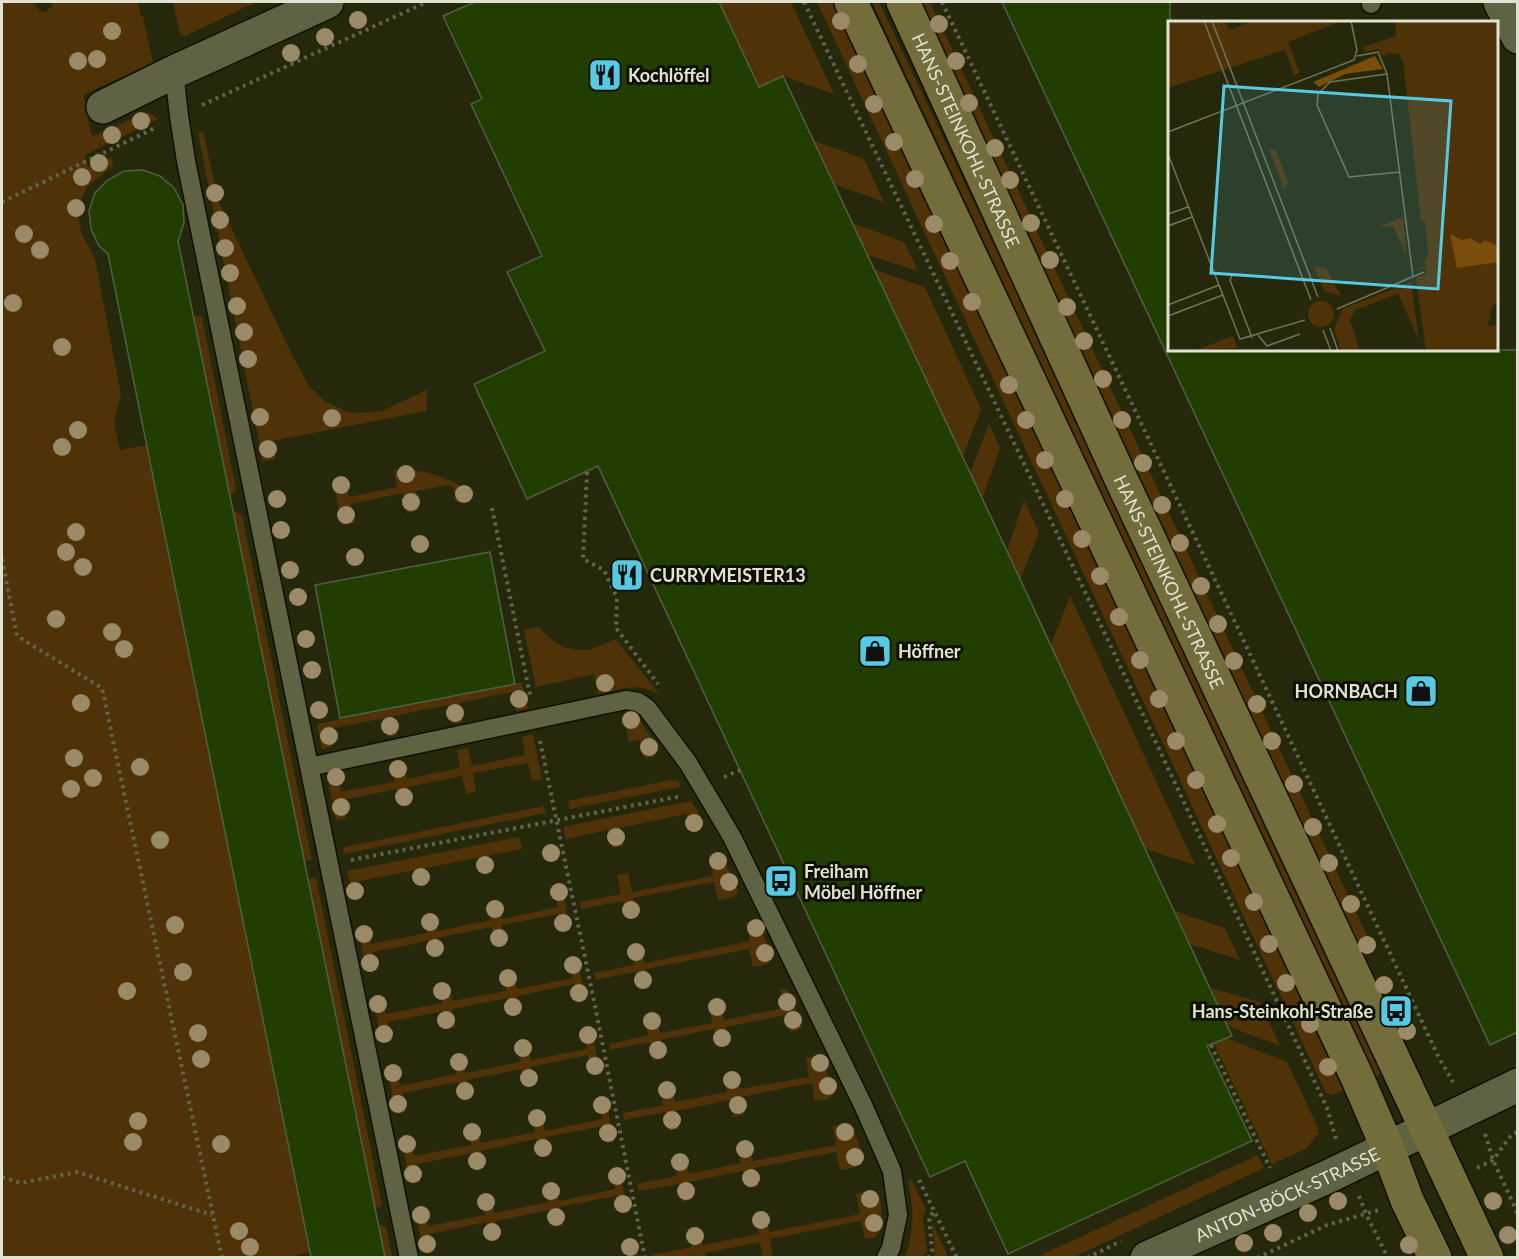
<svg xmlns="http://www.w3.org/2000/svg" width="1519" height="1259" font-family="Lato,sans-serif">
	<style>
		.green { fill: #4f3207 }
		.building { fill: #213e00; stroke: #506045; stroke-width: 1.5 }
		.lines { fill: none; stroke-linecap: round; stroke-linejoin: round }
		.lane-casing { stroke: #0f1000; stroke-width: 21 }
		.street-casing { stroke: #0f1000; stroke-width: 36 }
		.secondary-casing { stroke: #0f1000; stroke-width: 36 }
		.path { stroke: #62644b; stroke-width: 4; stroke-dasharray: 3 4.5; stroke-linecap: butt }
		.lane { stroke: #5f6243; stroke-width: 18 }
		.street { stroke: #5f6243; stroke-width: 33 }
		.secondary { stroke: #736d3c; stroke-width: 33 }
		.tree { fill: #9a8a68 }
		.labels { text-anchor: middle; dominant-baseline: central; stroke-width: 6; stroke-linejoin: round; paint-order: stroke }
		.poi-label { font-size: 18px; font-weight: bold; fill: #e1e3d2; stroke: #0f1005; text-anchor: start }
		.street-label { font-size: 18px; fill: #e1e3d2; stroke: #0f1005 }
		.inset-road { fill: none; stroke: #71735b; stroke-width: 1.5 }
		.view { fill: #57c9e2; fill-opacity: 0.15; stroke: #57c9e2; stroke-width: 3 }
		.inset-edge { fill: none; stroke: #e1e3d2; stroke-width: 3 }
	</style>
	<rect width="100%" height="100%" fill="#26280b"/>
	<path class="green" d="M2 2H34L40 11 45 12 51 7 53 2H138L141 16H143L153 63 87 93 84 96 91 134 93 136 148 112 158 119 85 155 88 167 112 157 113 166 87 187 80 202 79 219 81 232 95 259 121 395 114 422 120 450 147 445 310 1252 287 1258 2 1257Z
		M173 2H256L185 36 181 35 179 30Z
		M719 2H791L834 94 783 76 759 87Z
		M817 2H836L1343 1090 1333 1095 1326 1093Z
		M872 2H879L1385 1071 1374 1077Z
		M913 2H930L1374 951 1360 958Z
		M203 132 219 202 291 353 309 386 326 402 348 412 366 413 382 411 427 390 426 411 272 441 275 459 263 462 198 133Z
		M814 141 864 159 884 202 834 184Z
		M852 223 904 242 918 271 867 255Z
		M873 269 925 287 981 409 962 459Z
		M200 316 202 317 236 489 235 493 230 495 193 317Z
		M989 423 1000 449 982 499 970 474Z
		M394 470C426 469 442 475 470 491L469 499 456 502 453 487 448 485 416 491 419 510 407 513 403 493 351 504 355 523 342 525 333 480 345 478 349 497 397 487Z
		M1024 500 1039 532 1020 580 1007 551Z
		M236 512 242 515 312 860 304 862 233 513Z
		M1070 596 1195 865 1145 849 1051 645Z
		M539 627C561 654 585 656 615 639L618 642 660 695C639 681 621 689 598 694L594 674 536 687 524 630Z
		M522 682 528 709 516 711 512 692 459 703 463 722 453 724 448 705 393 716 397 735 388 737 384 718 329 729 332 747 322 749 317 724Z
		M636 714 657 746 658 751 654 757 644 758 640 740 629 742 624 717Z
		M533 734 542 779 532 781 528 763 473 773 476 792 466 794 462 776 408 787 411 805 401 807 397 789 343 800 346 818 336 820 327 776 337 775 341 792 394 782 391 763 403 761 407 779 460 768 457 750 468 748 472 766 525 755 522 737Z
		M671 780 678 781 680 785 679 787 569 809 568 801Z
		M691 801C697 811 707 821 697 832H692L686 814 620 828 623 846 612 848 608 830 566 839 563 827Z
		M544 806 546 813 344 854 343 849 345 847Z
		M519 837 522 849 350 883 347 871Z
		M717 854 722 856 737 886V893L734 897 718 900 714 882 633 898 637 917 627 919 623 901 581 909 580 902 621 894 617 875 628 873 632 892 713 876 709 856Z
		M316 878 382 1205 380 1207 375 1208 308 879Z
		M562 887 570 930 563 931 559 914 502 925 505 943 496 945 492 927 437 938 440 956 432 958 428 941 373 952 376 970 369 971 366 969 359 930 362 926H367L371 944 427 933 424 915 433 913 437 931 491 920 488 902 497 900 502 919 558 907 555 888Z
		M1175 911 1225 928 1240 960 1190 944Z
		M746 922H754L757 924C763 937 773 950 768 964L753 967 749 949 646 969 649 988 639 990 635 972 595 980 594 973 634 965 630 946 640 944 645 963 750 941Z
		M577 958 586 1000 578 1001 574 984 518 996 521 1014 512 1015 508 998 452 1009 456 1027 447 1028 444 1011 388 1022 392 1040 385 1042 381 1040 374 1000 377 997 382 996 386 1014 442 1003 439 985 449 984 452 1001 506 991 503 973 513 970 517 989 573 978 570 959Z
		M1211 988 1260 1002 1280 1046 1228 1026Z
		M780 989H784L788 991 801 1020V1028L796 1031 790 1032 786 1015 726 1027 729 1045 718 1047 714 1029 661 1040 664 1058 653 1061 650 1042 610 1050 609 1044 648 1035 644 1016 656 1014 660 1033 712 1023 709 1003 720 1001 724 1020 784 1008Z
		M591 1029 600 1071 592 1073 588 1055 531 1067 535 1085 526 1087 522 1069 467 1080 470 1097 462 1100 458 1082 402 1093 406 1111 399 1113 395 1111 388 1071 391 1068 396 1067 400 1086 456 1074 453 1056 462 1055 466 1073 520 1062 517 1044 527 1041 531 1060 587 1049 584 1030Z
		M1226 1038 1287 1062 1318 1128 1319 1134 1316 1136 1306 1149 1272 1164 1214 1044Z
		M816 1056 819 1057 835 1089C833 1100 825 1100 815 1101L812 1083 741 1097 744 1115 733 1117 730 1100 676 1111 679 1129 669 1131 665 1112 624 1120 623 1113 663 1105 660 1087 671 1084 675 1102 727 1092 724 1073 736 1071 740 1089 809 1077 806 1058Z
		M606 1099 614 1142 607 1143 603 1126 546 1137 549 1155 540 1157 536 1139 481 1151 484 1168 476 1170 472 1153 417 1164 420 1182 413 1183 409 1181 402 1142 405 1138H411L414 1156 471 1145 468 1127 477 1125 481 1143 535 1132 531 1114 541 1112 545 1131 602 1119 598 1100Z
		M849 1123 852 1125 864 1159C860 1169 850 1168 840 1170L836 1152 754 1168 758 1187 747 1188 743 1171 689 1182 692 1200 682 1202 679 1184 639 1191 637 1184 677 1176 673 1158 685 1155 689 1174 741 1163 738 1145 749 1142 753 1161 836 1145 833 1126Z
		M1258 1155 1264 1168 1074 1257H1037Z
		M619 1169 628 1212 621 1213 616 1196 559 1207 563 1225 554 1227 550 1210 495 1221 499 1238 490 1240 486 1222 430 1234 434 1252 427 1254 423 1252 416 1212 419 1209 424 1208 428 1226 485 1215 481 1197 490 1196 494 1213 548 1202 545 1184 555 1182 559 1201 615 1189 612 1171Z
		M911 1179 926 1210 923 1217 927 1251C924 1259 913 1258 905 1257 914 1232 914 1206 908 1180Z
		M870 1190C885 1194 881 1217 881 1230L874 1238 865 1239 861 1221 770 1239 773 1257H763L760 1242 705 1253 706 1257H695L694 1255 682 1257H652V1255L692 1247 688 1228 698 1226 703 1245 759 1234 755 1215 765 1213 769 1232 860 1214 856 1194Z
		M932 1222 948 1257H933L935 1253Z
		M382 1225 386 1227 392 1257H385L378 1226Z
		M635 1239 639 1257H628L625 1241Z"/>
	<path class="building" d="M475 2H719L759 87 783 76 1007 551 1232 1036 1207 1046 1252 1141 1008 1254 965 1161 930 1177 598 466 527 499 474 384 545 351 507 272 542 256 471 104 482 99 443 16Z
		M1002 2H1170V350H1518V1032L1490 1045Z
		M143 170 160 176 174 188 183 205 184 223 178 241 385 1257H311L108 254 99 246 91 229 89 211 95 193 108 180 124 171Z
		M490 552 515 684 340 718 315 585Z"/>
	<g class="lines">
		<defs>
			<path id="lane" d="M1371 4 1372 2
				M174 72 179 116 186 161 409 1258
				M309 767 626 700 638 702 647 708 688 763 732 837 863 1105 892 1171 898 1215 891 1248 886 1258"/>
			<g id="street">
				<path d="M1500 2 1518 37"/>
				<path d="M103 107 174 72 327 2"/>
				<path id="s1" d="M1147 1258 1325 1178 1518 1085"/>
			</g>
			<g id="secondary">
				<path d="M851 2 1357 1077 1388 1149 1407 1200 1435 1258"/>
				<path id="s2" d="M903 2 1122 481 1487 1258"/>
			</g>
		</defs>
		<use href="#lane" class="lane-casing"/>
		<use href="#street" class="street-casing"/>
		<use href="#secondary" class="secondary-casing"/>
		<path class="path" d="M804 2 1115 655 1327 1108 1336 1139
			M942 2 1219 588 1438 1056 1453 1082
			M202 105 427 2
			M2 202 157 127
			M587 472 583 559 604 570 617 598 616 628 658 684
			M492 508 530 695
			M2 559 17 636 102 688 222 1258
			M540 741 596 1011 645 1258
			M724 777 740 770
			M351 860 682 796
			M1211 1045 1270 1168
			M1485 1134 1493 1160 1518 1214
			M1477 1168 1493 1160 1512 1134 1518 1132
			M2 1177 21 1183 77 1172 212 1215
			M919 1180 957 1258
			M1359 1196 1366 1214 1388 1258
			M928 1258 932 1251 929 1217 935 1211
			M1087 1258 1121 1241
			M1257 1258 1327 1225 1379 1210"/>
		<use href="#lane" class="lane"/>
		<use href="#street" class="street"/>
		<use href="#secondary" class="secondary"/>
	</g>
	<g class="tree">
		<circle cx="358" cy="20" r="9"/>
		<circle cx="841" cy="21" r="9"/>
		<circle cx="939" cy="24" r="9"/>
		<circle cx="112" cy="31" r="9"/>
		<circle cx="325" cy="37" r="9"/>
		<circle cx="291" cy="53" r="9"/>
		<circle cx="97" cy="59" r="9"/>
		<circle cx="78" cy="61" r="9"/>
		<circle cx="956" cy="61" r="9"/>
		<circle cx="858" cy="64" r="9"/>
		<circle cx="969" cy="103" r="9"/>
		<circle cx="874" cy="104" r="9"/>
		<circle cx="141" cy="121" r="9"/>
		<circle cx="112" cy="135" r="9"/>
		<circle cx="894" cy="142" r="9"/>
		<circle cx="995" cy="148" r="9"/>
		<circle cx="99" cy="163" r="9"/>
		<circle cx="82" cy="177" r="9"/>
		<circle cx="915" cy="179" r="9"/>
		<circle cx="1010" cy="180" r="9"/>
		<circle cx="215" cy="193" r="9"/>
		<circle cx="76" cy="208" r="9"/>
		<circle cx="220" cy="220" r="9"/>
		<circle cx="1031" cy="223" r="9"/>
		<circle cx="934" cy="224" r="9"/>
		<circle cx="24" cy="234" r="9"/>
		<circle cx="225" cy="248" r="9"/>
		<circle cx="40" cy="250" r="9"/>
		<circle cx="1050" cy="260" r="9"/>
		<circle cx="950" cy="261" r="9"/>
		<circle cx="230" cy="273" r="9"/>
		<circle cx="972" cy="302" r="9"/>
		<circle cx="13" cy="303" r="9"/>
		<circle cx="237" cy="306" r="9"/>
		<circle cx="1067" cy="307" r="9"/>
		<circle cx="244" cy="332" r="9"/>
		<circle cx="1084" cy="341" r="9"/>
		<circle cx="62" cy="347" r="9"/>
		<circle cx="248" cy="359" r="9"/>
		<circle cx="1103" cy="379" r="9"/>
		<circle cx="1009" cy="385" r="9"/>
		<circle cx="260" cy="417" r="9"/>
		<circle cx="332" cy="418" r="9"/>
		<circle cx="1026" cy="420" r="9"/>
		<circle cx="1122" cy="420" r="9"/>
		<circle cx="78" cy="430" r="9"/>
		<circle cx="62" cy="447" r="9"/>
		<circle cx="268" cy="449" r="9"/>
		<circle cx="1045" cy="460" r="9"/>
		<circle cx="1143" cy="463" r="9"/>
		<circle cx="406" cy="474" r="9"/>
		<circle cx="341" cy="485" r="9"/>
		<circle cx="464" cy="494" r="9"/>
		<circle cx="277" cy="499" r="9"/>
		<circle cx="1065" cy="499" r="9"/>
		<circle cx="411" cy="502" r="9"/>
		<circle cx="1162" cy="505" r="9"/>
		<circle cx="346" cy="515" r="9"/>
		<circle cx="281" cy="530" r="9"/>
		<circle cx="76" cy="532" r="9"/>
		<circle cx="1082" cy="539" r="9"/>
		<circle cx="1180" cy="543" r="9"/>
		<circle cx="420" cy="544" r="9"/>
		<circle cx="66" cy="552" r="9"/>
		<circle cx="355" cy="557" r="9"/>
		<circle cx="83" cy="567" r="9"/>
		<circle cx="290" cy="570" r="9"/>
		<circle cx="1100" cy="576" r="9"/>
		<circle cx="1201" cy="586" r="9"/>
		<circle cx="298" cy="597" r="9"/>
		<circle cx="1119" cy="617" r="9"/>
		<circle cx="56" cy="619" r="9"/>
		<circle cx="1218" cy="624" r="9"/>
		<circle cx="112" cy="632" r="9"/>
		<circle cx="306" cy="639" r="9"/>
		<circle cx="124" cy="649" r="9"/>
		<circle cx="1140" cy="660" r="9"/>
		<circle cx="1234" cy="661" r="9"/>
		<circle cx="312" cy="670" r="9"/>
		<circle cx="605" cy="683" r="9"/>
		<circle cx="519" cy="699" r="9"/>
		<circle cx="1159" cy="699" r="9"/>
		<circle cx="81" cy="703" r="9"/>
		<circle cx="1257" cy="704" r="9"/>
		<circle cx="319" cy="710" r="9"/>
		<circle cx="455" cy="713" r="9"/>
		<circle cx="631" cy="720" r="9"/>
		<circle cx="390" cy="726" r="9"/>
		<circle cx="329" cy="736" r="9"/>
		<circle cx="1176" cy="741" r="9"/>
		<circle cx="1272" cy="741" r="9"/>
		<circle cx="649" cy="747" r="9"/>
		<circle cx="74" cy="758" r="9"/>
		<circle cx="140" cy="767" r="9"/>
		<circle cx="398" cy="769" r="9"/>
		<circle cx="336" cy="777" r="9"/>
		<circle cx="93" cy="778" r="9"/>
		<circle cx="1196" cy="780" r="9"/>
		<circle cx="1294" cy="784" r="9"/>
		<circle cx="71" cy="789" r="9"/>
		<circle cx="404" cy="797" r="9"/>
		<circle cx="341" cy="807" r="9"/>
		<circle cx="694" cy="823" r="9"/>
		<circle cx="1217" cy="824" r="9"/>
		<circle cx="1313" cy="827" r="9"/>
		<circle cx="616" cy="837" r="9"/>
		<circle cx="160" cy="840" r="9"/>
		<circle cx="551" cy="853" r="9"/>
		<circle cx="1231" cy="858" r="9"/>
		<circle cx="718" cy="861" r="9"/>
		<circle cx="1329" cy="863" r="9"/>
		<circle cx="485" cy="865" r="9"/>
		<circle cx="421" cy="877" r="9"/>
		<circle cx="729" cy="882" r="9"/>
		<circle cx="355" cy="891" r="9"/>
		<circle cx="559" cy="892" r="9"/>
		<circle cx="1254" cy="902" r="9"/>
		<circle cx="1351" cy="904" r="9"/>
		<circle cx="495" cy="909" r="9"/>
		<circle cx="631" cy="910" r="9"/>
		<circle cx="430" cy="922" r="9"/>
		<circle cx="563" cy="923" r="9"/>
		<circle cx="175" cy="925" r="9"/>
		<circle cx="756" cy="928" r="9"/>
		<circle cx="364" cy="934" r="9"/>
		<circle cx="499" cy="938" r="9"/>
		<circle cx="1269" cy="944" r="9"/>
		<circle cx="1367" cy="945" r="9"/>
		<circle cx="435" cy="948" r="9"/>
		<circle cx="636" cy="952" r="9"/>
		<circle cx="765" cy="953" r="9"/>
		<circle cx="370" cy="963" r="9"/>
		<circle cx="573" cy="965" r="9"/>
		<circle cx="183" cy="972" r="9"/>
		<circle cx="508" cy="978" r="9"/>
		<circle cx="643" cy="980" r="9"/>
		<circle cx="1286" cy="983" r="9"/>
		<circle cx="1384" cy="985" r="9"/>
		<circle cx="127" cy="991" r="9"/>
		<circle cx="442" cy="991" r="9"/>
		<circle cx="579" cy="993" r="9"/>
		<circle cx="787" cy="1002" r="9"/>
		<circle cx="378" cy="1004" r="9"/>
		<circle cx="513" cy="1007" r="9"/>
		<circle cx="717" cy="1007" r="9"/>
		<circle cx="446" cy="1020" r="9"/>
		<circle cx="793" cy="1020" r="9"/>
		<circle cx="652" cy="1021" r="9"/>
		<circle cx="1310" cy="1024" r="9"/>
		<circle cx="1407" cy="1031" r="9"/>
		<circle cx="198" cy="1033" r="9"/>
		<circle cx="384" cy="1034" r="9"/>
		<circle cx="588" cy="1035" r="9"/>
		<circle cx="722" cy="1038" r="9"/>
		<circle cx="523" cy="1048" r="9"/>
		<circle cx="658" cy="1050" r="9"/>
		<circle cx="201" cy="1059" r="9"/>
		<circle cx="459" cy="1062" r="9"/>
		<circle cx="820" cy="1063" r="9"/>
		<circle cx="595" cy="1066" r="9"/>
		<circle cx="1328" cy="1067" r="9"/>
		<circle cx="393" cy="1073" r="9"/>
		<circle cx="529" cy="1078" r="9"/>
		<circle cx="732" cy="1080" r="9"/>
		<circle cx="828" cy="1086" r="9"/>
		<circle cx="667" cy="1090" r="9"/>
		<circle cx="465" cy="1091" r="9"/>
		<circle cx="398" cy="1104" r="9"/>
		<circle cx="602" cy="1105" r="9"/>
		<circle cx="738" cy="1105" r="9"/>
		<circle cx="537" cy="1118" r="9"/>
		<circle cx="672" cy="1120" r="9"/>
		<circle cx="138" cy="1121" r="9"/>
		<circle cx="472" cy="1132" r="9"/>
		<circle cx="845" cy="1132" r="9"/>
		<circle cx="608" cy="1133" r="9"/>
		<circle cx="133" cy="1142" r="9"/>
		<circle cx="221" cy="1144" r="9"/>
		<circle cx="407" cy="1144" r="9"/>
		<circle cx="543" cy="1148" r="9"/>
		<circle cx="745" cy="1149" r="9"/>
		<circle cx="855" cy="1157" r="9"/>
		<circle cx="477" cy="1161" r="9"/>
		<circle cx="680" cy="1162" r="9"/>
		<circle cx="413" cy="1174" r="9"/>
		<circle cx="617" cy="1176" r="9"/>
		<circle cx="751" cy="1178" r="9"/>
		<circle cx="551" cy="1191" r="9"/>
		<circle cx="686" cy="1191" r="9"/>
		<circle cx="870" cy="1199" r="9"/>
		<circle cx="1338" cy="1201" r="9"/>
		<circle cx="1493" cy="1201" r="9"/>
		<circle cx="486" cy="1202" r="9"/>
		<circle cx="623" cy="1204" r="9"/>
		<circle cx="1308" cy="1213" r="9"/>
		<circle cx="421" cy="1215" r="9"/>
		<circle cx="556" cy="1217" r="9"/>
		<circle cx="761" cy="1220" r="9"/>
		<circle cx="874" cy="1223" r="9"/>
		<circle cx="239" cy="1231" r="9"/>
		<circle cx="492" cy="1232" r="9"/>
		<circle cx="1273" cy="1233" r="9"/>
		<circle cx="1508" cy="1235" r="9"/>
		<circle cx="695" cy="1236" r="9"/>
		<circle cx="1244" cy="1243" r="9"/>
		<circle cx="427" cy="1244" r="9"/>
		<circle cx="1409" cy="1245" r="9"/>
		<circle cx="250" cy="1247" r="9"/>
		<circle cx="630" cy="1247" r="9"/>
	</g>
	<defs>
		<symbol id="restaurant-square" viewBox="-11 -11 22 22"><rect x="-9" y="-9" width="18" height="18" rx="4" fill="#57c9e2" stroke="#0f1005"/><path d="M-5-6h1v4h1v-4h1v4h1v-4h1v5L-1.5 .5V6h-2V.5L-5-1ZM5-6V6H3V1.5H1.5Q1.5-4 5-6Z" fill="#111"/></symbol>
		<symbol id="shop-square" viewBox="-11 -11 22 22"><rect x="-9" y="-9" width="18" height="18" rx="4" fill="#57c9e2" stroke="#0f1005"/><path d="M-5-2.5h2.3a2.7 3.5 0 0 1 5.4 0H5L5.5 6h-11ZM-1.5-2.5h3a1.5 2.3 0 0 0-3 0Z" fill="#111"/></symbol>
		<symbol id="bus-square" viewBox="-11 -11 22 22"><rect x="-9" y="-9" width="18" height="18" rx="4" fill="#57c9e2" stroke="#0f1005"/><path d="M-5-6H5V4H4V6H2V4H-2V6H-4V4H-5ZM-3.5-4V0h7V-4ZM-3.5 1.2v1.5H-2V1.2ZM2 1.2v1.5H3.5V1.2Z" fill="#111"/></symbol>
	</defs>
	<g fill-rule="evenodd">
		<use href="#restaurant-square" x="586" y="56" width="38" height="38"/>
		<use href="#restaurant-square" x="608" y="556" width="38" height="38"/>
		<use href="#shop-square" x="856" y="632" width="38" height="38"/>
		<use href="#shop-square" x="1402" y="672" width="38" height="38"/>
		<use href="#bus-square" x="762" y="862" width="38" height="38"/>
		<use href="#bus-square" x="1377" y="992" width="38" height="38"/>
	</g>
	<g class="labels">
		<g class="poi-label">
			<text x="628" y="75">Kochlöffel</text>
			<text x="650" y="575">CURRYMEISTER13</text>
			<text x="898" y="651">Höffner</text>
			<text x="1398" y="691" text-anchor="end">HORNBACH</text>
			<text x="804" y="871">Freiham<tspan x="804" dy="21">Möbel Höffner</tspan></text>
			<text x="1373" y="1011" text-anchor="end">Hans-Steinkohl-Straße</text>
		</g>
		<g class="street-label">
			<text stroke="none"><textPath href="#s2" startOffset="152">HANS-STEINKOHL-STRASSE</textPath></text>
			<text stroke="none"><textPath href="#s2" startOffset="638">HANS-STEINKOHL-STRASSE</textPath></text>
			<text stroke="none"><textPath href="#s1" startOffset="154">ANTON-BÖCK-STRASSE</textPath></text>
		</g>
	</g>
	<g transform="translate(1168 21)">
		<rect width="330" height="330" fill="#26280b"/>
		<path d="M0 0H57L61 9 84 0H173L120 21 132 52 126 54 117 29 0 67ZM227 0H330V280L324 286 320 305 330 304V330H258L248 257 258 253V247L248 249 259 244 255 242 260 233 257 200H253L235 40 231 33 218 32 216 36 209 28 197 31 196 26 228 15ZM101 127 108 130 120 161 116 168ZM235 196 239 236 225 205 210 206ZM146 245 158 247 173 275 156 270ZM243 261 251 319 230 273 187 289 182 299 192 330H173L166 309 174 288ZM140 293a13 13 0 1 1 26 0a13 13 0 1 1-26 0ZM65 315 69 327 26 330Z" fill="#4f3207"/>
		<path d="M207 35 215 48 177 53 151 66 145 61ZM282 213 294 219 302 217 312 223 317 219 330 225V241L289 247Z" fill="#794e0b"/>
		<path class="inset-road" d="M36 0 143 279M44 0 150 276M189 35 210 31 219 53 245 256M219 53 162 61 150 73 149 84 181 156 232 151M0 111 186 39 189 29 183 0M0 133 72 318 137 299M0 193 20 186M0 205 24 196M65 253 62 259 84 317M0 284 51 264M169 288 256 251M0 295 55 274M162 307 170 330M155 309 163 330M90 314 99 325 132 313"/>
		<path class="view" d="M56 65 283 80 270 268 43 252Z"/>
		<rect width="330" height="330" class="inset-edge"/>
	</g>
	<rect width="1519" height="1259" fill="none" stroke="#e1e3d2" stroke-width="6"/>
</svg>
